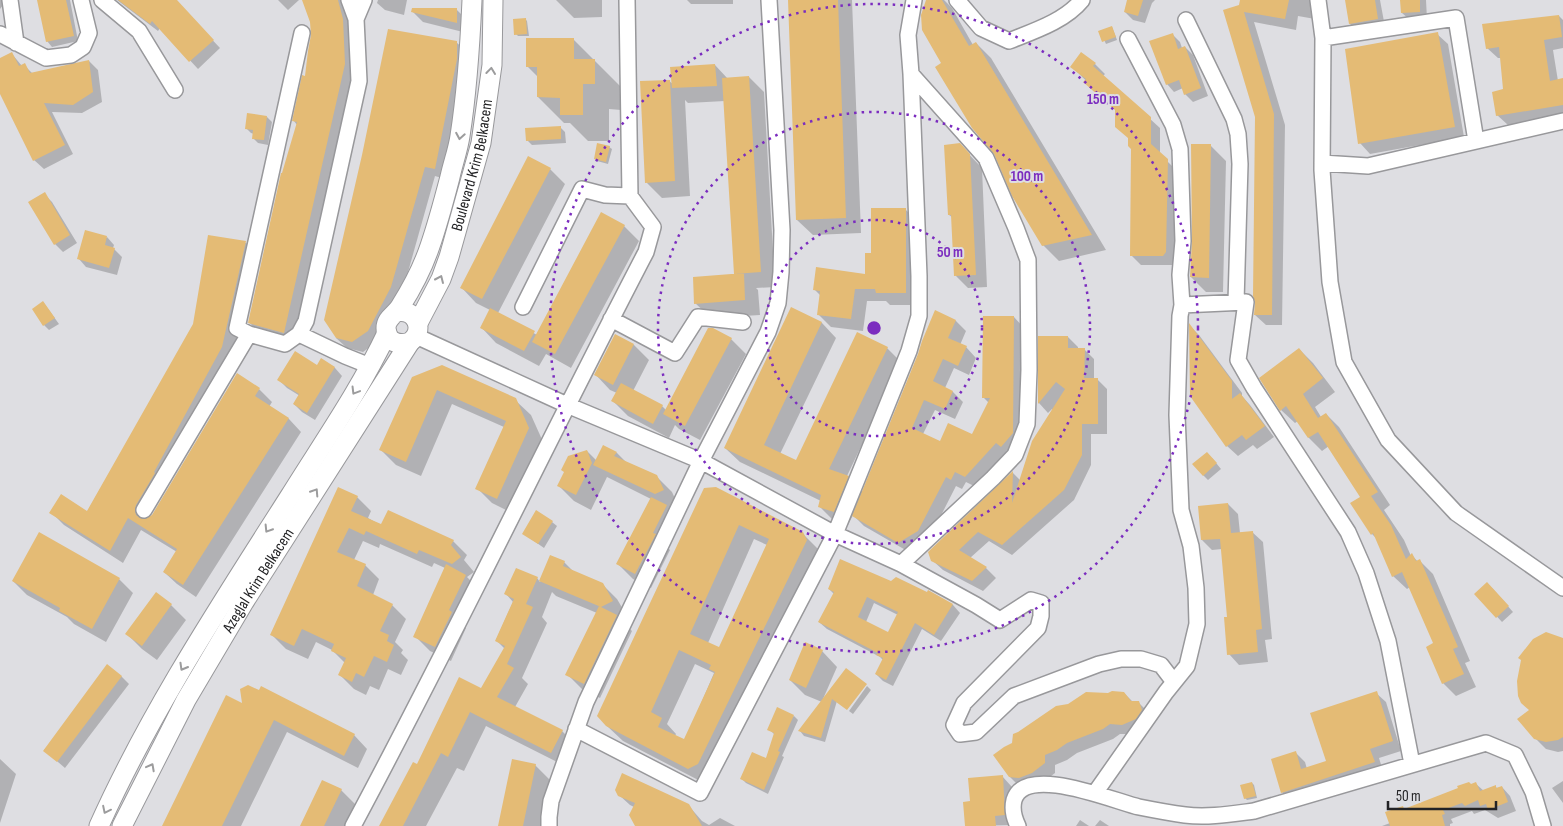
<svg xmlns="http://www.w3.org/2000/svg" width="1563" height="826" font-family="'Sofia Sans Condensed',sans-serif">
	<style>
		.shadow { fill: #0003; fill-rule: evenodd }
		.building { fill: #e4bb75; fill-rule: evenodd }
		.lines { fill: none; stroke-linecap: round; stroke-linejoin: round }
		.minor-casing { stroke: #98989b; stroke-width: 18 }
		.major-casing { stroke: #98989b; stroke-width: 21 }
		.minor { stroke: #fff; stroke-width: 15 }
		.major { stroke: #fff; stroke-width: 19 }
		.oneway { stroke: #9c9c9d }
		.ring { fill: none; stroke: #7b2cbf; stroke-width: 2.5; stroke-dasharray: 2.5 5 }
		.labels { text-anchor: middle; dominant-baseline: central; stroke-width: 4; stroke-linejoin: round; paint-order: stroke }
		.street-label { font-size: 16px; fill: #232325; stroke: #dedee2 }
		.centre { fill: #7b2cbf; stroke: #dedee2; stroke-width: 2.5 }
		.ring-label { font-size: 15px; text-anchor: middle; font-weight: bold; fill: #7b2cbf; stroke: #dedee2; stroke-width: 4; stroke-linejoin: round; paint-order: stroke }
	</style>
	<rect width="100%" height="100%" fill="#dedee2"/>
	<path class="shadow" d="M0 0H7L0 9Z
		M38 0H70L78 41 52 47 47 41Z
		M117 0H175L220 48 198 69 160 28 158 31Z
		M278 0H299L288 10Z
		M304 0H345L353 30 354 75 294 342 259 333 249 322 297 125 294 121 307 77 312 35 311 22Z
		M378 0H407L404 15 385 10 377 3Z
		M556 0H612H602V17L574 18Z
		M687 0H733V4H691Z
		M789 0H852L861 233 813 235 797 220Z
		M927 0H944L952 8 973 45 976 43 991 58 1106 250 1059 261 1043 245 996 153 943 63Z
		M1129 0H1155L1152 3 1145 23 1133 20 1125 12Z
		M1241 0H1318L1315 19 1298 16 1296 30 1254 22 1285 125 1282 325H1266L1255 315 1256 117 1240 6Z
		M1347 0H1380L1385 27 1358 31 1350 24Z
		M1401 0H1426L1427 19 1410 20 1402 13Z
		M456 9 466 19 467 33 423 22 412 11Z
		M1559 16 1563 20V48L1553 50 1558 81 1563 80V116L1508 125 1497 115 1505 90 1501 58H1498L1487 48Z
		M525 19 527 21 529 36H518L516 34Z
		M1112 27 1117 40 1106 44 1100 31Z
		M1172 34 1180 42 1182 48 1185 47 1193 55 1208 96 1193 102 1185 94 1183 88 1174 92 1167 84Z
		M1437 34 1448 44 1464 137 1370 154 1360 143Z
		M573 39 621 87V110L609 109V141H588L570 123H564L538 97V77L527 66Z
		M456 42 467 52 445 179 435 176 401 297 378 341 363 352 347 348 336 338Z
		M12 54 22 66 24 65 33 74 89 61 98 70 102 102 82 113 52 112 73 154 44 169 34 160 0 91V59Z
		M1095 64 1105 74 1103 76 1160 128V154L1177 171 1176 262 1173 265H1141L1131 255 1133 149 1116 110 1071 66Z
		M715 65 728 79 749 77 764 92 775 287 756 288 758 290 760 315 711 318 695 303 737 275 725 101 688 103 685 100 690 196 662 198 647 183 669 81 673 84Z
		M267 117 272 122 268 145 258 143 253 138 254 134 251 133 246 128Z
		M560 127 565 132 566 143 532 145 527 140Z
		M960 145 982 168 987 287 968 288 956 276 952 217 949 215Z
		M1211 146 1226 161 1223 292H1206L1191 277Z
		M609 147 612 149 608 164 597 161 595 159Z
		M550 169 565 184 498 313 537 335 624 226 639 241 571 368 546 354 539 366 496 343 481 327 490 310 476 303 461 287Z
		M44 194 52 202 77 243 63 252 55 244Z
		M905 209 918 222V305H890L886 301H867L863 331 831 327 818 314 821 296 815 290 867 275 872 255Z
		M107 237 114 245 113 248 122 257 117 275 86 267 79 259Z
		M209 237 246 243 259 255 241 334 166 485 167 486 148 518 153 516 259 389 272 402 269 407 289 419 301 432 196 597 177 584 164 572 177 552 141 530 123 563 64 525 51 512H87L195 325Z
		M43 302 59 324 49 330 44 325Z
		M792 309 822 323 836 338 780 454 797 462 887 348 901 362 847 476 863 492 936 312 956 321 966 331 960 345 966 347 976 358 969 375 954 368 945 388 953 392 963 402 955 419 935 410 923 434 940 442 972 436 989 403 983 397 1014 317 1024 328 1023 443 1012 456 1007 452 976 487 966 482 962 489 956 486 928 541 909 552 864 526 853 515 848 525 834 521 819 506 821 501 740 462 725 448Z
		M1190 326 1199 335 1242 393V396L1250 405 1274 437 1257 449 1253 445 1238 456 1227 446Z
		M615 336 634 345 649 360 633 391 662 406 666 410 731 339 746 354 700 440 679 429 675 425 669 438 628 416 613 401 617 393 610 390 595 374Z
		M1039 337H1068L1078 347V349H1084L1094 359V379H1097L1107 389V434H1091V465L1074 500 1012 555 989 541 970 558 986 568 996 578 983 591 943 570 932 560 1013 473 1021 481 1053 410 1052 409 1048 413 1039 403Z
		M1299 349 1313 363 1335 392 1315 407 1321 417 1326 414 1339 427 1390 505 1384 510 1404 540 1411 556 1412 555 1418 562 1420 561 1433 574 1470 661 1465 663 1476 687 1456 696 1443 683 1435 644 1410 587 1407 589 1393 576 1377 539 1372 534 1362 497 1329 446 1322 451 1309 438 1298 421 1295 423 1281 410Z
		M322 360 335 368 342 376 315 420 302 412 294 404 300 396 287 388 279 380 317 366Z
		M413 378 515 400 531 415 544 444 512 513 492 503 477 488 504 427 452 404 421 476 396 465 381 450Z
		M604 447 617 453 627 463 656 476 672 492 678 505 669 509 682 521 668 548 670 550 651 588 633 579 618 564 651 499 607 477 591 510 574 501 559 486 587 451 596 460Z
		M1212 458 1221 469 1208 480 1203 475Z
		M705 489 802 533 818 549 821 556 704 783 623 741 607 726ZM754 539 767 545 720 649 708 643ZM695 664 714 673 685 741 675 736 676 734 667 724Z
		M357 497 371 511 368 518 382 526 453 541 467 555 464 560 474 572 467 577 481 591 464 625 466 628 451 661 430 651 415 636 445 568 434 563 432 567 380 544 379 548 363 541 354 560 365 565 379 579 373 595 392 605 406 619 395 642 403 650 401 653 408 660 401 675 388 669 379 690 370 686 366 695 354 689 340 675 345 663 332 650 316 642 308 659 286 649 272 635Z
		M1228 504 1238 514 1240 533 1252 532 1263 542 1272 639 1265 640 1268 662 1239 665 1229 654 1228 618 1222 549 1212 550 1202 540Z
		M552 522 557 526 544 548 524 534Z
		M551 556 564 562 574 572 602 584 617 599 627 616 620 619 632 631 600 698 582 689 567 674 597 613 556 596 552 592 542 617 547 623 522 678 528 684 515 707 562 731 577 746 567 767 486 726 464 771 457 768 426 826H380L417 766 482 689 505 649 496 640 513 602 506 594 537 578 540 582Z
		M119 579 133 593 106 642 74 624 67 617 27 595 13 581Z
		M891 583 927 593 929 591 953 605 960 613 941 641 922 629 893 686 883 681 876 674 883 660 880 657 827 629 819 622 834 594 829 589ZM874 603 898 615 889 634 866 622Z
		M1492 588 1513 612 1502 622 1476 594Z
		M171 605 186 620 157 660 142 649 127 634Z
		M1563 639V751L1558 752 1546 749 1535 738 1530 710Z
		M822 651 837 667 823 699 846 670 825 742 804 736 800 731 822 702 805 695 790 680Z
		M121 676 129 684 65 768 44 750Z
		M867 686 871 690 853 714 849 711Z
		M1086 693H1124L1133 702H1138L1149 713 1133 734H1120L1113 739 1077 753 1067 760 1055 765V773L1042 783 1020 787 1010 777 1014 744Z
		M1376 693 1386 702 1401 751 1379 758 1383 771 1291 802 1282 792 1296 753 1305 762 1307 769 1327 762Z
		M244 706 354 735 367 749 358 768 287 732 241 826H163Z
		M794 716 798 720 782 756 784 757 768 794 746 783 741 778 766 759 775 735 769 729Z
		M0 759 16 774 0 823Z
		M535 765 550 780 541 826H499Z
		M1002 776 1012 787 1014 825 966 826 972 802Z
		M1563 781V803L1552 788Z
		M1252 783 1254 785 1257 798 1247 800 1245 798Z
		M1476 784 1484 791 1495 786 1498 789 1502 787 1510 796 1516 811 1498 818 1485 810 1474 814 1472 811 1451 819 1453 823 1450 824V826H1382L1390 823 1402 807 1405 810Z
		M341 790 356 805 346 826H301Z
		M619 795 688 805 702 821 709 825 720 818 735 826H637L634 807 630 805Z
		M1080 820 1089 826H1076Z
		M1100 820 1109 826H1095Z"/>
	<path class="building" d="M37 0H66L74 36 46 42Z
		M118 0H177L214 40 189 62 152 21 150 24Z
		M302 0H338L343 19 345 64 284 333 248 323 281 173H282L297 122 292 121 302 75 305 76 308 51 311 35 310 22Z
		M788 0H838L846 218 796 220Z
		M926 0H942L969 46 976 42 1092 235 1042 246 1012 196 994 154 972 128 935 67 941 63 922 30 921 15Z
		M1127 0H1143L1138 16 1124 12Z
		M1240 0H1289L1285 19 1244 12 1274 114 1272 315H1254L1255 303 1253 296 1255 117 1223 10 1239 5Z
		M1345 0H1375L1378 19 1349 24Z
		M1400 0H1420V12L1401 13Z
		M412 8H457V23L411 12Z
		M1559 15 1562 37 1544 40 1550 81 1563 78V105L1496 116 1492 92 1503 89 1499 47 1486 49 1482 24Z
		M526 18 527 34 514 35 513 19Z
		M1112 26 1116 37 1102 42 1098 31Z
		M388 29 457 41V59L435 169 425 167 391 287 368 331 352 342 336 338 324 320 362 155Z
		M1438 32 1455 127 1358 144 1345 49Z
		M1173 33 1178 49 1185 46 1201 88 1184 95 1179 80 1166 85 1149 41Z
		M526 38H574V59H595V84H583V115H560V98L537 97V67H526Z
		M12 52 19 66 25 63 30 73 89 60 93 92 73 105 44 103 65 145 33 161 0 94V58Z
		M1081 52 1096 63 1093 66 1151 117V144L1168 159 1166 252 1163 256H1130L1131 149 1128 146V138L1115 127V110L1083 82 1086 79 1070 67Z
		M715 64 717 86 672 88 670 67Z
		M749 76 761 272 734 274 722 78Z
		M670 80 675 181 645 183 640 81Z
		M247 113 267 116 264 140 252 139 253 130 245 129Z
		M561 126V139L526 141 525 128Z
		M597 143 610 146 606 162 594 159Z
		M960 143 970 154 976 275 954 276 951 215H948L944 145Z
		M1191 144H1211L1209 278 1190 277 1192 241Z
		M528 156 551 168 482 299 460 288Z
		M45 192 70 235 54 245 28 202Z
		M871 208H906V293H876L875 289H855L851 319 817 315 820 291 813 290 816 267 865 274V253H871Z
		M601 212 625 225 555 354 532 342Z
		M85 230 107 236 105 245 115 248 109 268 77 259Z
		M208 235 246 241 222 347 154 472 155 473 136 505 135 510 136 515 140 518 144 519 152 515 237 373 260 388 255 396 289 418 183 585 163 572 177 549 128 518 110 551 49 513 61 494 87 511 193 324Z
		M744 273 745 300 694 304 693 277Z
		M43 301 55 318 43 326 32 309Z
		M791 307 822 322 764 445 796 460 857 332 888 347 829 469 849 476 834 512 818 507 821 495 724 448Z
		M490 308 535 331 524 351 480 328Z
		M935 310 956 320 948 338 967 346 958 366 943 359 933 381 953 391 945 409 924 400 912 428 940 441 948 423 972 434 990 398H982L983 316H1014L1013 433 1001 447 996 443 965 477 955 472 951 480 946 477 918 531 898 543 852 516 918 354 922 341Z
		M1189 323 1232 381V399L1240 393 1265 426 1246 440 1242 435 1226 447 1190 396Z
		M708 328H713L732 338 685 426 663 414Z
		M615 334 634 344 613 385 594 375Z
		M1038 336H1068V348H1085L1084 378H1098V424H1082V455L1064 490 1002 545 978 532 959 550 987 567 972 581 931 561 928 552 1013 471 1012 503 1032 441 1065 389 1056 382 1038 404Z
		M1299 348 1323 378 1303 394 1318 418 1326 413 1378 492 1371 496 1391 525 1406 559 1412 553 1416 561 1420 559 1458 647 1453 649 1464 674 1442 684 1426 647 1433 643 1402 572 1392 577 1373 533 1371 535 1350 503 1360 497 1318 432 1308 438 1286 406 1280 411 1259 378Z
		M295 351 317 365 321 358 335 367 307 413 293 404 299 394 277 380Z
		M442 365 516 398 529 428 497 499 475 489 506 421 437 390 406 462 379 450 412 377Z
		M621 383 663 405 653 424 611 401Z
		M603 445 617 452 614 456 657 475 664 490 655 494 593 465Z
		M587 450 592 463 576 495 557 486 564 472 561 470 568 456Z
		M1207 452 1217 463 1203 476 1192 464Z
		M338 487 358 496 351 511 381 524 388 510 454 540 451 545 461 557 452 564 419 550 417 554 366 531 364 535 349 528 337 552 366 564 357 586 393 604 380 631 389 635 387 641 394 645 387 662 374 656 364 677 356 673 352 682 338 675 346 658 331 651 334 644 302 629 294 646 270 635Z
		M716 487 803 532 807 540 698 764 688 769 606 726 597 716 704 488ZM739 525 769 539 719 647 690 634ZM679 650 711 665 709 669 715 672 684 739 658 727 662 718 651 712Z
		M651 497 667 505 653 533 656 534 635 574 616 564Z
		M1228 503 1231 533 1253 531 1262 629 1256 630 1258 652 1227 655 1224 617H1227L1220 539 1201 540 1198 506Z
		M536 510 553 521 538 544 522 534Z
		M39 532 120 578 92 629 59 611 60 608 12 581Z
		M550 555 565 561 563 566 603 583 613 601 601 607 539 581Z
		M840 559 891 581 896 577 927 592 928 590 953 604 934 635 915 623 886 680 875 674 883 658 876 655 878 653 818 622 834 592 828 589ZM867 597 898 612 888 632 858 617Z
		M446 564 466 575 449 610 452 612 435 647 413 637Z
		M516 568 538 577 526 604 533 607 507 664 514 668 497 697 563 730 551 753 470 712 448 757 441 753 403 826H379L413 762 417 764 459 677 481 688 505 646 495 641 514 599 504 594Z
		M1487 582 1509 606 1496 618 1474 594Z
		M156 592 172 604 142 646 125 634Z
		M599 606 617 615 584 684 565 675Z
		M1546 632 1563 638V737L1558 740 1546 742 1534 739 1517 719 1529 710 1521 703 1518 696 1517 681 1521 660 1518 658 1533 639Z
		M805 642 823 650 806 688 789 680Z
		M107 664 122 676 57 762 43 751Z
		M846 668 867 684 847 710 832 699 821 738 798 731Z
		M248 685 259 690 261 686 355 734 344 756 274 720 222 826H162L226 695 242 703 240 689Z
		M1112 691 1124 692 1131 701H1139L1142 710 1136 719 1122 725 1110 724 1103 729 1067 743 1057 750 1045 755V763L1032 773 1019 778 1009 777 993 755 1004 747 1012 743 1013 734 1018 732 1056 706 1068 704 1086 692 1108 693Z
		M1377 691 1393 741 1370 749 1375 762 1281 793 1271 759 1296 751 1301 769 1326 761 1310 713Z
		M777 707 794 715 778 751 780 752 764 790 740 779 752 752 766 758 774 733 767 730Z
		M512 759 536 764 523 826H498Z
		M622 773 689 804 702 826H635L629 815 635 803 618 796 615 790Z
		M1003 775 1005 815 995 816 996 826H965L963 802 970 801 968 778Z
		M322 780 342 789 324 826H300Z
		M1252 782 1256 796 1244 799 1240 785Z
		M1469 782 1471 784 1476 782 1480 791 1496 785V788L1502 786 1508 802 1488 810 1486 804 1480 806 1478 800 1465 806 1462 803 1443 810 1445 814 1442 815 1445 826H1390L1385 812 1403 806 1404 809 1458 788 1457 786Z"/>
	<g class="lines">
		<defs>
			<path id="minor" d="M10 0 16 43
				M102 0 139 31 175 90
				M627 0 630 196
				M957 0 981 28 1009 41C1034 31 1065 21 1082 0
				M1318 0 1323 38 1322 170 1330 282 1344 362 1388 440 1456 513 1563 588
				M356 19 364 0
				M1186 20 1234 119 1238 134 1240 164 1236 302
				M302 33 237 328 249 334 285 344 299 334 306 321 359 81 356 19 349 0
				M0 34 46 58 71 55 83 47 89 33 81 0
				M1323 38 1456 18 1476 141
				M1128 39 1173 125 1180 149 1183 241 1180 275 1182 305
				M1322 163 1368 166 1563 121
				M611 319 675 353 698 317 743 322
				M299 334 345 356 370 366
				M416 336 567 405 701 461 835 534 901 564 976 605 1000 620 1031 600 1041 603V616L1038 628 964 703 954 725 960 734 976 732 1014 696 1099 664 1121 659H1141L1161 665 1174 682
				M144 510 249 334
				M901 564 993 478 1015 455 1027 424 1029 370 1028 260 1016 228 986 158 911 74
				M576 729 700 793 835 534 909 351 919 316V276L911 74 908 35 914 0
				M1095 793 1166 692 1187 666 1197 624 1196 588 1191 546 1181 510 1177 415 1180 316 1182 305 1246 302 1238 360 1254 388 1348 532 1366 573 1388 641 1412 764
				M353 826C455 636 547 442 646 252L653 227 630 196 605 195 582 189 523 307
				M549 826V817L551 801 586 702 701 461 768 332 778 303 781 272 782 230 769 0
				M1018 826C1014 818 1012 808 1014 800 1025 763 1116 802 1139 807 1154 810 1170 813 1185 815 1207 818 1231 814 1254 811L1486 743 1515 755 1533 792 1543 826"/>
			<g id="major">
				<path d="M396 312C416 308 426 330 410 342 399 346 386 342 386 328 386 318 395 315 400 307 412 288 423 267 430 246 438 223 444 200 450 177 453 163 458 150 460 136 467 91 470 46 472 0"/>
				<path id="s1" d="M418 323 441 279 449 257 481 143 492 65 493 0"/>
				<path d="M99 826C151 710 222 603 290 496 323 443 360 390 387 333"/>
				<path id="s2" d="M122 826 186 700 244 602 410 342"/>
			</g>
		</defs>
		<use href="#minor" class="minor-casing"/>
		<use href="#major" class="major-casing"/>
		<use href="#minor" class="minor"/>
		<use href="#major" class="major"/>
	</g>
	<defs><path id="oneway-chevron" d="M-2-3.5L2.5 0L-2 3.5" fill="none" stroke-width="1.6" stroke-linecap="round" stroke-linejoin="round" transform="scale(1.25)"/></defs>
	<g class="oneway">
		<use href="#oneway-chevron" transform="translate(491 71) rotate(-83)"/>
		<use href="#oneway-chevron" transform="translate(460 136) rotate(100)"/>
		<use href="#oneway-chevron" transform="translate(440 279) rotate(-66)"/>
		<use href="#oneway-chevron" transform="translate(355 391) rotate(121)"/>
		<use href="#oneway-chevron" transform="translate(315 492) rotate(-57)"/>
		<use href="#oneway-chevron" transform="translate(268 529) rotate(122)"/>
		<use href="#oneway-chevron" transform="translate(183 667) rotate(120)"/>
		<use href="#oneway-chevron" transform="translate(151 767) rotate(-62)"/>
		<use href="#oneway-chevron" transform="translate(106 810) rotate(116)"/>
	</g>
	<g class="ring">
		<circle cx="874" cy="328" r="108"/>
		<circle cx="874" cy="328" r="216"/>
		<circle cx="874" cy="328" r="324"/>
	</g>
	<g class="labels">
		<g class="street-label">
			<text stroke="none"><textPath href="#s1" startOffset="168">Boulevard Krim Belkacem</textPath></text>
			<text stroke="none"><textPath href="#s2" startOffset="281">Azeglal Krim Belkacem</textPath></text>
		</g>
	</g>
	<circle cx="874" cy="328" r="8" class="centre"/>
	<g class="ring-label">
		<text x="1103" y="104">150 m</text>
		<text x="1027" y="181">100 m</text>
		<text x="950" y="257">50 m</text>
	</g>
	<path d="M1388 801v8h108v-8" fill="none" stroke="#232325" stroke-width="2.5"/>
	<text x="1396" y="801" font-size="15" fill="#232325" stroke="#dedee2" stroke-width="4" paint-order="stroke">50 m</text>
</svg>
